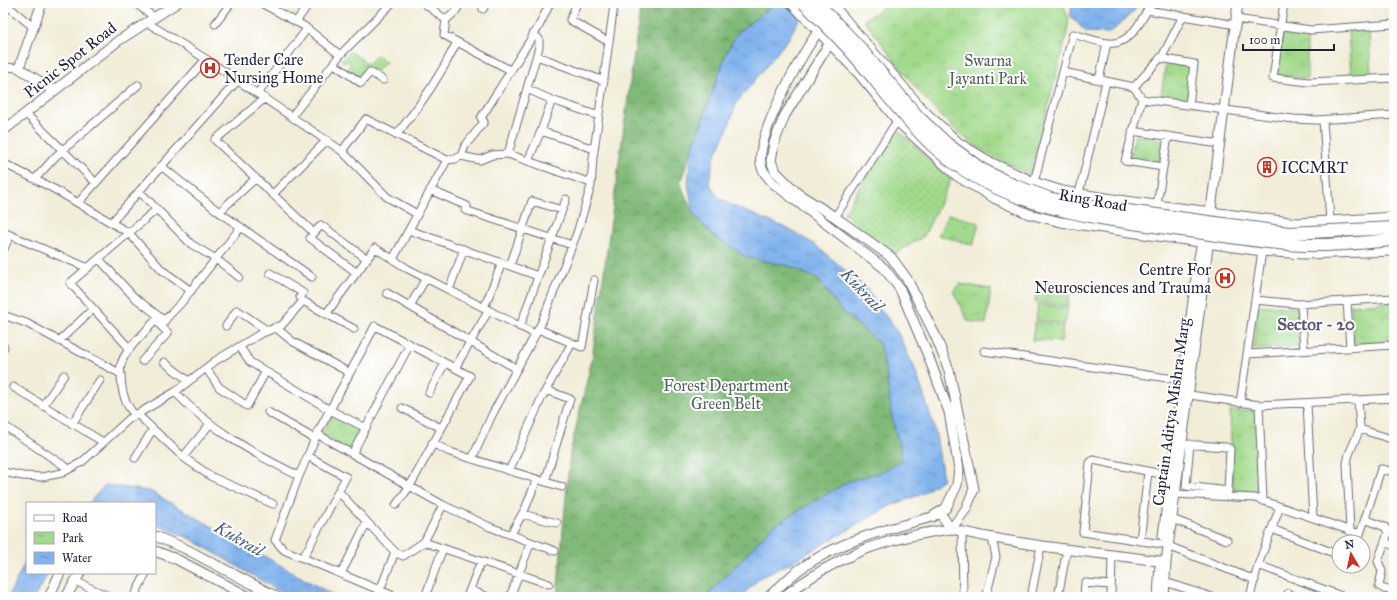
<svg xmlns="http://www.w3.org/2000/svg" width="1397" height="600" font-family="'IM FELL Great Primer',serif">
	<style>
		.grass { fill: url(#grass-dots); stroke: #627e64 }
		.forest { fill: url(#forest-crowns); stroke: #526e5a }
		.park { fill: url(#park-tufts); stroke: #627e64 }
		.garden { fill: #a2da8c; stroke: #627e64 }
		.water { fill: url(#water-ripples); stroke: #526a94 }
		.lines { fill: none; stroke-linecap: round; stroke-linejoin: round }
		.street-casing { stroke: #6a6972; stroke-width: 9 }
		.secondary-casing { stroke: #6a6972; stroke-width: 11 }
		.street { stroke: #fff; stroke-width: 7 }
		.secondary { stroke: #fff; stroke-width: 9 }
		.highway-bridge-casing { stroke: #6a6972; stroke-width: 14; stroke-linecap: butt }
		.highway-bridge { stroke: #fff; stroke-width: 12 }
		.labels { text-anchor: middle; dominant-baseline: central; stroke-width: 4; stroke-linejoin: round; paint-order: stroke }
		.poi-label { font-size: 16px; fill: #22223b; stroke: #fff; text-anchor: start }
		.street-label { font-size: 16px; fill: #22223b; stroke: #fff }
		.park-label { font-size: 16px; fill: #4f6257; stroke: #fff }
		.water-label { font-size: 17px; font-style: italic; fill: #485c82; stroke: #fff }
		.neighbourhood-label { font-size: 17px; font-weight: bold; fill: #5b5878; stroke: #fff }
	</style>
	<defs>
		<pattern id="grass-dots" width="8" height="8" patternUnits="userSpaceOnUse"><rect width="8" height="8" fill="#a2da8c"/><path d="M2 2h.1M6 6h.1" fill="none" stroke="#8bbb7a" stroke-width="1.8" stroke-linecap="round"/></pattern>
		<pattern id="forest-crowns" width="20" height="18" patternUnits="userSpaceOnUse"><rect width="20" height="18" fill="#81ba78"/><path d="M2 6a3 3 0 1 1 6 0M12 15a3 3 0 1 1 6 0" fill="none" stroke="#699764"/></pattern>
		<pattern id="park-tufts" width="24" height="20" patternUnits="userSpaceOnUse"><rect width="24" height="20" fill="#a2da8c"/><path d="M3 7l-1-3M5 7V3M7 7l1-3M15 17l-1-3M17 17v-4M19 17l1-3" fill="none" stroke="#8bbb7a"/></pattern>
		<pattern id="water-ripples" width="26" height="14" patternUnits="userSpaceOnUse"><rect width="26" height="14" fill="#81b3ed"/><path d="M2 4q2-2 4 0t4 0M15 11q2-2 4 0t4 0" fill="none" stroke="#6991c1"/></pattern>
	</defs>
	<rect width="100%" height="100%" fill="#fff"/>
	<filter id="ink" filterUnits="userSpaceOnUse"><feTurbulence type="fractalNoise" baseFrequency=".025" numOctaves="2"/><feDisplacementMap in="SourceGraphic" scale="8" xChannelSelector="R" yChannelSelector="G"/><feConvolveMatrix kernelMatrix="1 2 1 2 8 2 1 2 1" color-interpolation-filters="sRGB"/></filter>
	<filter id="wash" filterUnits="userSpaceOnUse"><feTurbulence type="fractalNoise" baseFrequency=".012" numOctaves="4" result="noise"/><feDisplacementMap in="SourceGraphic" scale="16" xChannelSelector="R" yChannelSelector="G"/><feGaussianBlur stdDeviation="0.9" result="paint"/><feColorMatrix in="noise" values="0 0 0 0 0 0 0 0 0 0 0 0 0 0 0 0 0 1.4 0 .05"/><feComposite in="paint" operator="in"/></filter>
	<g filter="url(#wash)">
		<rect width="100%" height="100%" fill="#f1edd8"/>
		<path class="grass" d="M895 128 952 178 924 236 892 256 844 213Z"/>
		<path class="forest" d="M641 3H776L738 32 727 51 680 183 694 215 712 235 747 257 789 266 818 279 840 309 879 343 887 377 892 419 902 455 900 462 881 472 849 481 773 526 706 597H557L570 453 592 359Z"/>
		<path class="park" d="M901 3H1063L1069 21 1065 41 1030 175C1015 167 998 161 984 151 934 120 900 66 864 20L887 5Z
			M1283 30 1307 35V79L1276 75Z
			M1369 30 1371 75 1351 76 1348 31Z
			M350 51 368 64 377 55 386 62 375 72 369 68 362 79 347 69 351 64 347 61 345 63 341 60Z
			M1166 62 1192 66 1187 100 1161 96Z
			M1135 135 1163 140 1159 164 1129 159Z
			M949 214 979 223 973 245 938 235Z
			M1038 281 1070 285 1068 306 1035 301Z
			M960 284 991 289 986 324 968 321 953 291Z
			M1394 302V342L1354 344 1351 305Z
			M1258 305 1298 308 1299 347 1253 349Z
			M1230 411H1255L1258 493 1233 491Z
			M333 414 361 429 350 450 321 435Z"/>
		<path class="garden" d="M1038 304 1068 308 1065 324 1036 320Z
			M1035 322 1063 326 1061 342 1032 340Z"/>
		<path class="water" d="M776 3H819L799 19 789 38 737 102 726 133 714 158 709 182 718 197 733 206 786 228 814 244 864 286 898 333 915 369 935 429 943 479 922 494 890 506 794 561 761 577 741 597H706L773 526 849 481 881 472 900 462 902 455 892 419 887 377 879 343 840 309 818 279 789 266 747 257 712 235 694 215 688 185 691 153 727 51 738 32Z
			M1072 3H1140L1133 12 1110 33 1086 32 1070 16Z
			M105 485 150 491 336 597H289L191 539 155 524V503H89Z
			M27 559V573H48L35 597H8Z"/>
	</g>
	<g filter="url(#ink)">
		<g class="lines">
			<defs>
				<path id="street" d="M4 3 33 27
					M135 3 154 17
					M261 3 304 26 340 55
					M424 3 446 20
					M460 3 456 11 446 20 444 35 510 70
					M577 3 570 20 609 42
					M1284 3 1273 78 1309 82 1394 78
					M483 9 486 3
					M1147 10 1236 25
					M1236 19 1311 30 1394 24
					M146 22 206 59 342 151 387 197 417 214
					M296 22 307 6 301 3
					M215 24 231 3
					M537 56 604 81
					M1160 58 1194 64 1189 105
					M334 64 361 83 370 72 383 80
					M3 67 19 68
					M1063 72 1134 87 1142 99 1293 119 1316 120 1394 115
					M1099 80 1107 43
					M1134 87 1163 55 1183 16
					M527 89 552 100 541 131 528 161
					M258 93 307 29
					M265 98 215 140 314 233
					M1142 99 1125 161 1163 167
					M552 100 599 116
					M26 114 96 183
					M292 116 340 55 392 3
					M1323 120 1330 221
					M541 131 594 149
					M1132 131 1220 144
					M397 134C420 106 441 75 457 42
					M342 151 366 119 447 160 455 159 461 156 480 160 492 155 508 154 591 183
					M508 154 539 47V39L533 34
					M461 156 465 146 484 122 481 118 539 26 550 3
					M3 163 54 189 129 233 162 270 191 291
					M161 166 219 212 312 277
					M35 179 56 156 138 85
					M1034 182 1073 34C1084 37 1097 42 1109 43 1130 46 1143 18 1151 3
					M430 190 467 206 465 210 572 245
					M139 191 191 244 216 259 239 277
					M1079 193 1106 82
					M273 194 327 140
					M78 203 206 59
					M1157 205 1168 136
					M219 212 256 178
					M835 217 897 121
					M111 223 238 80
					M409 230 538 276
					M3 232 88 268
					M3 251 10 235
					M99 259 134 297 165 321
					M393 259 447 160
					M510 266 532 201 562 210
					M270 273 303 293 300 297 303 301 354 329
					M357 273 310 238 321 225 367 259
					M449 290 464 249
					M387 293 517 369
					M1255 300 1298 304 1394 298
					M1347 301 1350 348
					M1301 304 1304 350
					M410 306 426 278
					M484 308 502 263
					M326 314 375 248 408 269 535 334
					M3 315 26 323 121 374C121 390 124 404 135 415
					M226 326 237 310 268 331
					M275 327 292 341 350 373
					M520 327 566 199
					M538 329 582 347 594 280
					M59 341 93 309
					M240 347 250 362 330 410 366 428
					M3 349 4 347
					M130 349 70 283 157 209
					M984 351 1188 381
					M1247 354 1394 345
					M142 361 168 333 160 325 181 303 241 227
					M164 362 189 381
					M206 368 219 387 247 406 266 371
					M455 368 489 310
					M121 374C116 357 141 337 152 324L157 320 161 324
					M13 387 103 442
					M175 392C210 429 254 454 299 476
					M429 393 445 363
					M1183 394 1259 405 1394 398
					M1240 403 1262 251
					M1307 403 1313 518
					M1259 405 1263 501
					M43 406 64 375
					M402 408 441 428
					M268 412 315 439
					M137 414 183 457 212 477 273 504
					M72 424 100 380
					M3 425 69 469
					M1360 429 1388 438H1394
					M317 434 443 505 490 527 555 551
					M432 443 450 452 562 487
					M1182 444 1226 447 1230 449 1228 491 1186 486 1190 444
					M352 454 410 344
					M183 457 210 424
					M135 458 153 429
					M472 459 492 415 541 324 577 233 591 186 593 158 614 5 610 3
					M509 471 542 397 572 343
					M3 472 23 476 42 477 62 473 82 462 129 419 175 392 215 361 260 334 282 325 303 301
					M545 482 570 399 546 390
					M338 491 395 552 403 556 424 542 443 505
					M1175 494 1255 498 1360 534 1381 469 1394 472
					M522 514 557 523
					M1172 519 1227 540
					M1365 519 1385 527 1388 533 1378 561 1382 571 1379 586 1384 589 1394 591
					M1272 529 1339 555
					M1350 531 1347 463 1349 454 1360 429 1358 400
					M962 532 963 597
					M511 534 525 509 537 479
					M1140 541 1148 472
					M424 542 549 584
					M1385 542 1394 546
					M1162 544 1083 532 1090 463 1093 460 1171 476
					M1168 546 1255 580
					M303 558 346 477 308 456
					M1258 565 1344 597
					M341 574 367 522
					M75 581 110 597
					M1165 582 1212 597
					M380 590 395 552
					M470 590 488 597
					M1288 593 1296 597
					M134 597 146 573
					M396 597 284 550 275 540 299 476 317 434 375 326 470 376 410 486 396 505
					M425 597 443 548
					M467 597 481 561
					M510 597 531 542
					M986 597 996 557 992 538
					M1031 597 1041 546
					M1058 597 1067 549
					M1084 597 1085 583 1111 585
					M1111 597 1112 555
					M1250 597 1258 565 1280 507"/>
				<path id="secondary" d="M42 3 19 68 54 91
					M791 3 859 74 900 124 957 176 996 199 1029 214 1061 222 1262 251 1303 254 1394 251
					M831 3 924 111 959 143 992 163 1034 182 1062 191 1125 201 1297 223 1394 217
					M3 131 118 41 177 3
					M1210 217 1238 3
					M940 513 951 529C1021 546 1094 552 1166 562
					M155 536 184 548 277 597
					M1163 536 1198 262 1203 238
					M155 551 176 559 249 597
					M49 597 60 573
					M66 597 80 573
					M768 597C779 588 789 577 800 569 839 541 887 529 932 517L946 508 957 485 959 469 949 412 929 358 900 289 884 268 774 184C769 178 762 172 761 164 756 135 800 58 817 33 823 25 831 18 838 11
					M783 597C837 555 884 538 951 529L966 509 974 489 949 370 936 337 907 279 891 257 835 217 797 193 775 171 771 161 774 143 785 115 829 44 849 24
					M1158 597 1160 564
					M1164 597 1166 562 1209 239"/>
			</defs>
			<use href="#street" class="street-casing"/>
			<use href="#secondary" class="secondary-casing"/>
			<use href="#street" class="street"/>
			<use href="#secondary" class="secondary"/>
			<defs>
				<path id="highway-bridge" d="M804 3C818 17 833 32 847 47 876 79 901 116 933 146 1004 211 1099 218 1189 231 1228 236 1267 244 1306 245 1335 246 1365 242 1394 240
					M817 3 858 46 919 118 947 144 981 169 1013 185 1051 199 1091 206 1289 233 1394 228"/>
			</defs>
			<use href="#highway-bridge" class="highway-bridge-casing"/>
			<use href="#highway-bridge" class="highway-bridge"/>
		</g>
	</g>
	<defs>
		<symbol id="hospital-ring" viewBox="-11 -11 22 22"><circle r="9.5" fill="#fff" stroke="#c8321e" stroke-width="1.5"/><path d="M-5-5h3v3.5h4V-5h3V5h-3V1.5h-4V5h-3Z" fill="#c8321e"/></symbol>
		<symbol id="building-ring" viewBox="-11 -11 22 22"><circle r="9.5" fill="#fff" stroke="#c8321e" stroke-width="1.5"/><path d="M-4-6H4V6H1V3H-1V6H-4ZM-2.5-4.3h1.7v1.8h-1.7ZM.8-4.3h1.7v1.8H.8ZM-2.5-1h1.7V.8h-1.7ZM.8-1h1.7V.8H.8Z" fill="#c8321e"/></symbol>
	</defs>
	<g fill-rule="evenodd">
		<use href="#hospital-ring" x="199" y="57" width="22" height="22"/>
		<use href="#building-ring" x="1256" y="156" width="22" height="22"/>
		<use href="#hospital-ring" x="1214" y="267" width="22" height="22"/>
	</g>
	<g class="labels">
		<g class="poi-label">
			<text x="224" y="59">Tender Care<tspan x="224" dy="18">Nursing Home</tspan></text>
			<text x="1281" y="167">ICCMRT</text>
			<text x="1211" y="269" text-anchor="end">Centre For<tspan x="1211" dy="18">Neurosciences and Trauma</tspan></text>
		</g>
		<g class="street-label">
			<text transform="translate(70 60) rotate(-38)">Picnic Spot Road</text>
			<text transform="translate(1093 200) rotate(10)">Ring Road</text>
			<text transform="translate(1171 412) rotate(-82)">Captain Aditya Mishra Marg</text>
		</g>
		<g class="park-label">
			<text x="988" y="60">Swarna<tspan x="988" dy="18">Jayanti Park</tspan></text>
			<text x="726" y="385">Forest Department<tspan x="726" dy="18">Green Belt</tspan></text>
		</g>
		<g class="water-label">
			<text transform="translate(862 290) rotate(46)">Kukrail</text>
			<text transform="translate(239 539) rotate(30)">Kukrail</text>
		</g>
		<g class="neighbourhood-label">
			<text x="1316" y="324">Sector - 20</text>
		</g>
	</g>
	<rect width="1397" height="600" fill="none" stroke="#fff" stroke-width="16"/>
	<rect x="26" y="502" width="130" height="72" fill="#ffffff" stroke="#a7a7b1"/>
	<rect x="34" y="515" width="20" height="6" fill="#ffffff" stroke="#a7a7b1"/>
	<text x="62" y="522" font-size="12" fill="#22223b">Road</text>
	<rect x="34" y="532" width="20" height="12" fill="url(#park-tufts)" stroke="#a7a7b1"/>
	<text x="62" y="542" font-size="12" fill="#22223b">Park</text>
	<rect x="34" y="552" width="20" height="12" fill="url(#water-ripples)" stroke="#a7a7b1"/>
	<text x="62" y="562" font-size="12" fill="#22223b">Water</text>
	<g transform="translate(1351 554) rotate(351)"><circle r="19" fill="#ffffff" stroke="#a7a7b1"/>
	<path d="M0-3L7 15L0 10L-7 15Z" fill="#c8321e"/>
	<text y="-6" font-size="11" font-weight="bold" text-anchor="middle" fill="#22223b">N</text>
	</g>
	<path d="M1243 44v6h91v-6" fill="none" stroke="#22223b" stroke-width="2"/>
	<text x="1249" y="44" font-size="12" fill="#22223b" stroke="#ffffff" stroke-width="3" paint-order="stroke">100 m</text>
</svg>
